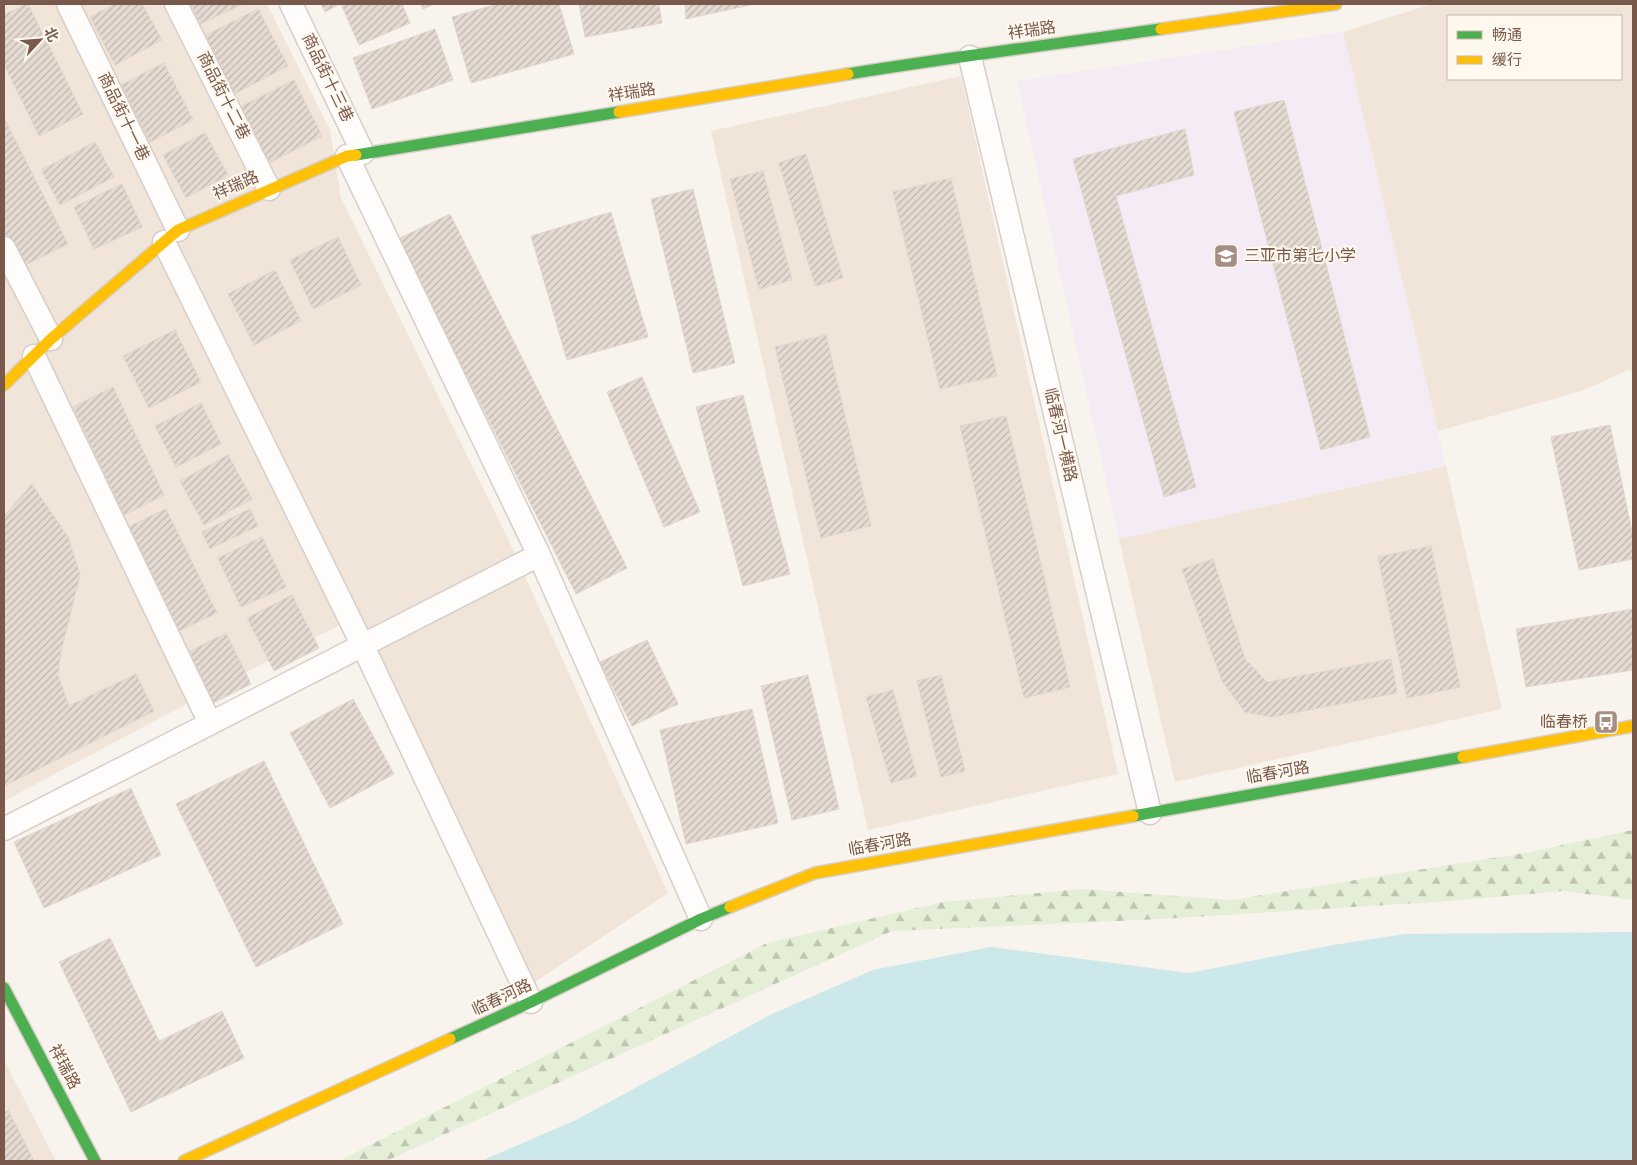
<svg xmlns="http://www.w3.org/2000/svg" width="1637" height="1165" font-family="'Sofia Sans Condensed','Noto Sans SC',sans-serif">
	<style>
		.residential { fill: #f1e5da; fill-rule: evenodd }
		.education { fill: #f4ebf4 }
		.forest { fill: url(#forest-firs) }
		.water { fill: #cde8ea }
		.building { fill: url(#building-hatch); stroke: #e1d6ce }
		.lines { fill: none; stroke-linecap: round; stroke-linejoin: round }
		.street-casing { stroke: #d7cec9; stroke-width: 25 }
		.fast-casing { stroke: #d8cfc9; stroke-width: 14 }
		.slow-casing { stroke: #d8cfc9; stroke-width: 14 }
		.street { stroke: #fefdfc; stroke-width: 22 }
		.fast { stroke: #4caf50; stroke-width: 11 }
		.slow { stroke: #ffc107; stroke-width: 11 }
		.labels { text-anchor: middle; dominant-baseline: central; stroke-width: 4; stroke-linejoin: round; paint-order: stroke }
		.street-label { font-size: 16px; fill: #78594b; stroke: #fff8ef }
		.poi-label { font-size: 16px; fill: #78594b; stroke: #fff8ef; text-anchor: start }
	</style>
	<defs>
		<pattern id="forest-firs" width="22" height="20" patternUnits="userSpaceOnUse" patternTransform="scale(1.25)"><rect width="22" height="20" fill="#e5efd7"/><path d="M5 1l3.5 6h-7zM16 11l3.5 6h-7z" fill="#bec5b0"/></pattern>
		<pattern id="building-hatch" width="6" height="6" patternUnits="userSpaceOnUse" patternTransform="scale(1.25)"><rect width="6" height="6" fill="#e5dbd3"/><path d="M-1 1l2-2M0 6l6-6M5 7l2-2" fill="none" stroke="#beb5ad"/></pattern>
	</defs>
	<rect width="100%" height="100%" fill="#f8f3ed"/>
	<path class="residential" d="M4 4H267L330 130 341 198 510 543 668 893 532 984 357 617 275 657 4 801Z
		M1432 4H1633V375L1630 369 1582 391 1438 431 1343 32ZM1448 16H1621V79H1448Z
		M961 76 1118 774 868 830 711 131Z
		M1446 466 1502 709 1175 782 1119 539Z
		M4 1060 56 1161H4Z"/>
	<path class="education" d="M1343 32 1446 466 1119 539 1017 81Z"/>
	<path class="forest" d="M1633 830V900L1564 891 1450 901 1161 919 892 931 386 1161H339L767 943 943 902 1081 889 1231 900 1530 852Z"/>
	<path class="water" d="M1633 932V1161H481L576 1120 772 1014 873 970 991 947 1189 973 1333 945 1405 934Z"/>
	<path class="building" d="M26 4H28L83 114 39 136 4 64V15Z
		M115 4H142L162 40 115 65 90 17Z
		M191 4H243L200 24Z
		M321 4H340L325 12Z
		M341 4H402L410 23 359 45Z
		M421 4H434L423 9Z
		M498 4H559L574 54 471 83 452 17Z
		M579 4H659L662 23 585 37Z
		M685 4H755L686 19Z
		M258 9 288 66 232 95 202 37Z
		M435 29 453 80 372 109 353 58Z
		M164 63 193 120 150 142 121 85Z
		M294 80 322 136 269 163 240 107Z
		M1284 100 1370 437 1321 450 1234 112Z
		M4 118 68 244 21 267 4 233Z
		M1185 129 1194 175 1116 196 1196 487 1164 497 1073 159Z
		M205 133 228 175 186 198 163 155Z
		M95 142 114 177 60 205 41 170Z
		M806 154 843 278 815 286 779 163Z
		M763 171 792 280 759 289 730 179Z
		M951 178 997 376 940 389 893 192Z
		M122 184 142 227 94 249 74 207Z
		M693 189 735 363 693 373 651 199Z
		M611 212 648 337 567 360 531 236Z
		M450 214 627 568 576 594 398 239Z
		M338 237 361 285 313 309 290 260Z
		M275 270 301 321 254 345 228 294Z
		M175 330 201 382 149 408 123 356Z
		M826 335 871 526 821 538 775 347Z
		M642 377 700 512 664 527 607 392Z
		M113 387 164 495 124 515 73 407Z
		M743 395 790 574 743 586 696 407Z
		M201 403 221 444 176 467 155 426Z
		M1006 416 1070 687 1024 698 960 426Z
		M1610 425 1633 537V559L1579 570 1551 437Z
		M228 455 252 499 204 525 180 481Z
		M32 484 68 537 80 575 61 652 58 675 69 706 136 674 154 711 4 786V516Z
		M166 509 217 613 179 631 128 527Z
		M250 509 258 526 210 549 202 532Z
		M262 537 286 587 241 607 218 558Z
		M1431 546 1460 687 1407 698 1378 557Z
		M1213 559 1245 659 1267 682 1391 659 1397 693 1272 717 1245 712 1222 681 1182 569Z
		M292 595 319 648 274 671 247 618Z
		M1633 609V670L1526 687 1516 629Z
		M226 633 251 684 211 704 186 653Z
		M647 640 678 704 632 726 600 662Z
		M808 675 839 809 792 820 761 686Z
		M941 675 965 771 941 777 917 681Z
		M893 690 917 776 891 783 866 697Z
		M353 699 394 774 330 808 290 733Z
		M752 709 778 823 686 844 660 730Z
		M264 761 343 924 256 967 176 804Z
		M131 788 161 855 44 908 14 842Z
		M110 938 159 1041 222 1011 244 1058 131 1112 59 962Z
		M8 1110 34 1161H4V1113Z"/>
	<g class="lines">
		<defs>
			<path id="street" d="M68 4 178 230
				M176 4 269 189
				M291 4 363 153
				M970 57 1150 813
				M347 156 539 555 701 919
				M164 242 363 646 531 1002
				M4 248 51 339
				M34 356 210 723
				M4 829 539 555"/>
			<path id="fast" d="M848 74C952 57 1057 44 1161 29
				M356 155 619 112
				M1133 816 1463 757
				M4 988 95 1161
				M450 1039 531 1002 701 919 730 907"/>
			<path id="slow" d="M1161 29 1336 4
				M619 112 848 74
				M4 385 51 339 178 230 347 156 356 155
				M1463 757 1633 726
				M730 907 815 873 1133 816
				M184 1161 450 1039"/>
		</defs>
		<use href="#street" class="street-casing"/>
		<use href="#fast" class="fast-casing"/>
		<use href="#slow" class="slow-casing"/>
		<use href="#street" class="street"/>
		<use href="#fast" class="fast"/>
		<use href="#slow" class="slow"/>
	</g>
	<defs>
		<symbol id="school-square" viewBox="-11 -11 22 22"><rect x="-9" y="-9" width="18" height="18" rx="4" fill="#a58f84" stroke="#fff8ef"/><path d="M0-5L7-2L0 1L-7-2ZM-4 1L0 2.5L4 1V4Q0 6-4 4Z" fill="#fff"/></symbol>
		<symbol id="bus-square" viewBox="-11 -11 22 22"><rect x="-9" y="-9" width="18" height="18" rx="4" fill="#a58f84" stroke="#fff8ef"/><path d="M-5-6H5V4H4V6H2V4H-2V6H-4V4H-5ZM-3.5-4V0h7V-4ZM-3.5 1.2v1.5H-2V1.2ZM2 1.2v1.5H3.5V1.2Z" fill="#fff"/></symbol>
	</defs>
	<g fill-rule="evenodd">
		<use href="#school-square" x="1212" y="242" width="28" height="28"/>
		<use href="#bus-square" x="1592" y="708" width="28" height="28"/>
	</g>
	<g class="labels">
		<g class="street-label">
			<text transform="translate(1032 31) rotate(-8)">祥瑞路</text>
			<text transform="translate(327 78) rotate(64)">商品街十三巷</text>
			<text transform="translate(632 93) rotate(-9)">祥瑞路</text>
			<text transform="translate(223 96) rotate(63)">商品街十二巷</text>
			<text transform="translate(123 117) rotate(64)">商品街十一巷</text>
			<text transform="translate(236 186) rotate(-24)">祥瑞路</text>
			<text transform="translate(1060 435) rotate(77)">临春河一横路</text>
			<text transform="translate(1278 773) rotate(-10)">临春河路</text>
			<text transform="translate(880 845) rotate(-10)">临春河路</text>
			<text transform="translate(502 998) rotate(-25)">临春河路</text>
			<text transform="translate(64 1067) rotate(62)">祥瑞路</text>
		</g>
		<g class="poi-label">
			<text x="1244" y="256">三亚市第七小学</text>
			<text x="1588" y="722" text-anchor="end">临春桥</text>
		</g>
	</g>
	<rect width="1637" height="1165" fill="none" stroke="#78594b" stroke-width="10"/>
	<rect x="1447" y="15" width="175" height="65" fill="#fff8ef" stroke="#c9b8ad"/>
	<rect x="1457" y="31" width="25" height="8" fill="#4caf50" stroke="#c9b8ad"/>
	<text x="1492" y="40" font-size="15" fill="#78594b">畅通</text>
	<rect x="1457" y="56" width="25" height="8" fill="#ffc107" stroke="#c9b8ad"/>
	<text x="1492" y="65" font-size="15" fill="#78594b">缓行</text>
	<g transform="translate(40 40) rotate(64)" stroke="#fff8ef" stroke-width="4" paint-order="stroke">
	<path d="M0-4L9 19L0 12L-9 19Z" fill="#78594b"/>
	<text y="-8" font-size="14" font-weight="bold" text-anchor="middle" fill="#78594b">北</text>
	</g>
</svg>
